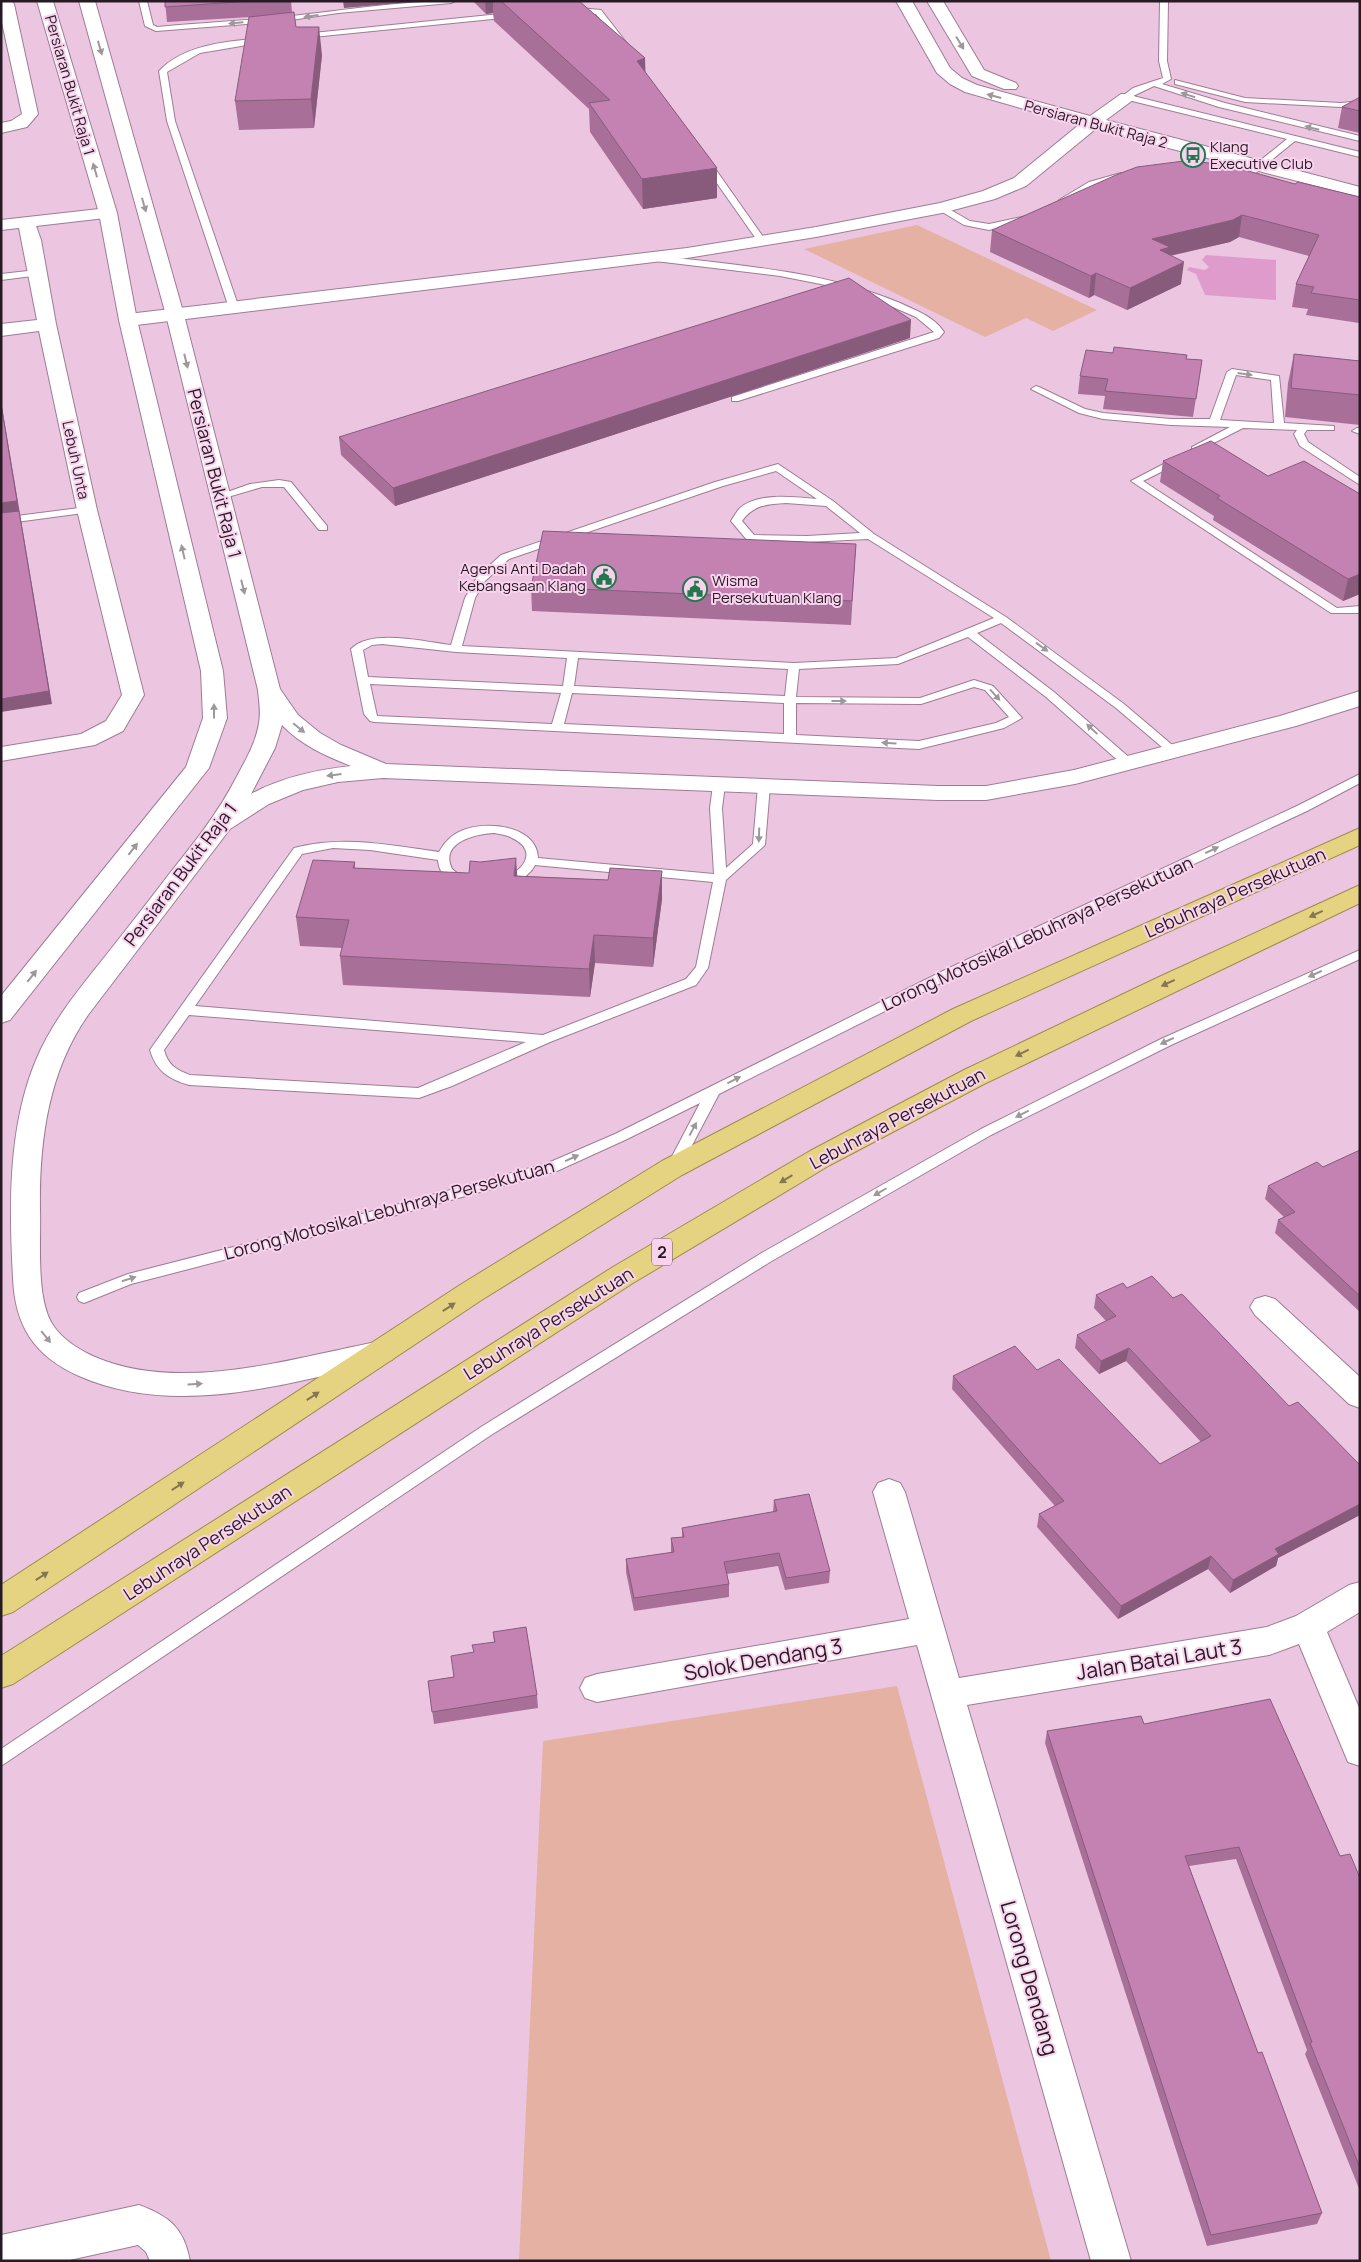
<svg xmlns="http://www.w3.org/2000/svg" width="1361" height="2262" font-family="Manrope,sans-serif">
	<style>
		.green { fill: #e5b1a3 }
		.water { fill: #de9bcc }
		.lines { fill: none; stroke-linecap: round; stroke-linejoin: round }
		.service-casing { stroke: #9e7c94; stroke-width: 2 }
		.minor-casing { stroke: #9e7c94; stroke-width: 2 }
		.tertiary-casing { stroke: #9e7c94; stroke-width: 2 }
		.trunk-casing { stroke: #9f8b4c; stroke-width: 2 }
		.service { fill: #fff; fill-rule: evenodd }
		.minor { fill: #fff; fill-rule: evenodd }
		.tertiary { fill: #fff; fill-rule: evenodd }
		.trunk { fill: #e6d382; fill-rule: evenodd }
		.wall { fill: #a87099 }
		.shaded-wall { fill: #885b7d }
		.building { fill: #c382b2; stroke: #885b7d }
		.oneway { fill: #9e989c }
		.oneway2 { fill: #867653 }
		.labels { text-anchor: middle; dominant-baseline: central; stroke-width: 4; stroke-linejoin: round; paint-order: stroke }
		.far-street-label { font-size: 15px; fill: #271a24; stroke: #f9d3ee }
		.far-poi-label { font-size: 15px; fill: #271a24; stroke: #f9d3ee; text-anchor: start }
		.shield { fill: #f9d3ee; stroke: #665261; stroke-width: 1 }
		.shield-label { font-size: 16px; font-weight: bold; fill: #271a24 }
		.street-label { font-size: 18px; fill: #271a24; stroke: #f9d3ee }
		.near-street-label { font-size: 21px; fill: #271a24; stroke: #f9d3ee }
	</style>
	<rect width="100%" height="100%" fill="#ecc6e1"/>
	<path class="green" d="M917 225 1097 310 1053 331 1026 318 985 337 804 249Z
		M897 1686 1051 2261H519L543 1741Z"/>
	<path class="water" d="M1206 255 1276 260V300L1205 295 1196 274 1187 270 1189 267 1205 270 1209 267 1202 260Z"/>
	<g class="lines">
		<defs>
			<path id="service" d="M139 1H147L153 25 157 27C199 23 241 21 283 17 341 11 397 1 455 1L451 3 338 13 284 21 156 31 145 26Z
				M1160 1H1168L1167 61 1171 79 1162 84 1225 103 1360 136V141L1219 107 1154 86 1133 96 1360 152V157L1295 141 1242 184H1236V180L1287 139 1124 99V95L1133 88 1163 78 1159 61Z
				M568 7 601 10 629 46 622 48 596 14 571 11H568Z
				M510 13H513V17L303 38 299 36 303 34Z
				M261 38 265 40 264 42 200 53 167 72 175 121 239 308 234 311 229 308 167 121 159 71C185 44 226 42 261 38Z
				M1175 80 1245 98 1341 103 1360 101V105L1341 107 1245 102 1175 84Z
				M703 160H709L766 241 765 243H759L702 162Z
				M1121 173 1124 174V178L1095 186 1066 202 1059 200 1089 182Z
				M942 205 970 221 989 224 1026 216 1030 219 989 230 964 225 939 210V206Z
				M650 255C735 265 821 270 900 303 917 311 933 316 944 332L939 338 738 401H732V397L934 332 916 317 872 298 841 288 780 276 647 260 645 258Z
				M37 270 42 273 40 275 1 280V274Z
				M1232 369 1279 376 1284 423 1334 426V430H1307L1304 434 1308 442 1360 477V485L1300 446 1294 434 1297 430 1243 428 1196 452 1192 451V447L1230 427 1171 425 1103 419 1079 413 1031 389 1036 386 1039 387 1085 409 1103 413 1171 419H1210L1227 372ZM1236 375 1271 380 1274 423 1220 420Z
				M1357 428H1360V434L1352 431Z
				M1177 457 1181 458V462L1143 481 1337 608 1360 606V613H1331L1131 481Z
				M778 464 833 501 874 534 1006 617 1124 704 1177 749 1179 751 1177 753H1169L1116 708 1001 623 977 633 1054 692 1131 759 1133 762 1131 765H1123L1046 697 968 637 898 664 799 669 796 697 920 698 974 680 993 686 1022 718 1004 728 919 749 374 722 370 721 364 714 351 649C370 628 426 642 451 645L465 598 477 577 501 555 715 482ZM776 471 817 499C794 497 759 492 740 508 736 512 734 517 731 521L747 540 807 542 868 539 994 618 896 658 794 663 462 646 475 598 485 581 509 559 723 486ZM786 503 826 506 860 533 807 536 754 535 742 521C753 505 768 504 786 503ZM382 644 456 652 567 658 563 686 368 677 363 650 372 645ZM578 658 788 669 785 696 574 686ZM370 684 561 693 552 724 377 716ZM974 687 985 690 1009 717 996 723 919 741 796 735V703L921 704ZM572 693 784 703V734L564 724Z
				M279 480 291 482 327 526V530H319L284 487H262L221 499 216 496 250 484Z
				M87 507 91 508V512L1 524V518Z
				M1360 774V783L1307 811 955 976 719 1094 679 1170H669L667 1166 700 1103 625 1140 557 1171 385 1218 131 1284 84 1303 79 1301 77 1297 79 1293 128 1274 385 1208 548 1163 615 1134 945 970 1299 805Z
				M719 781 725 785 722 808 726 868 753 844 758 786 764 782 770 786 765 845 726 880 708 968 696 985 550 1042 452 1086 419 1098 189 1085C169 1079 156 1071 150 1050L152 1047 294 848C343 835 389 845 439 852 444 843 451 835 461 831 485 820 537 825 538 858L714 874 710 808 713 785ZM494 833C500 834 507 835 512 838 556 858 489 903 452 869 439 842 476 834 494 833ZM333 848 370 850 438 860C440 899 520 896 535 865L713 882 696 967 686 979 543 1035 195 1006 302 854ZM189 1015 526 1042 418 1088 190 1075C176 1070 168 1065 164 1050Z
				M1360 950V959L1171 1045 991 1135 770 1262 491 1435 1 1766V1749L481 1427 760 1254 981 1129 1161 1039Z"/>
			<path id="minor" d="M1 1H12L14 4 38 114 27 127 1 133V123L11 121 22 114 1 18Z
				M1092 118 1098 119 1100 123 1098 127 1026 186 995 199 942 213 816 237 687 258 128 326 121 324 119 320 121 316 128 314 687 248 816 227 940 203 983 191 1014 178 1086 119Z
				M108 208 114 209 117 213 114 217 36 226 41 240 56 324 97 510 144 695 123 731 95 745 1 761V747L81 734 106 721 122 695 77 510 39 331 1 336V324L37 320 19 228 1 230V220Z
				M1265 1296 1275 1299 1360 1377V1408L1349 1404 1255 1315 1250 1307 1255 1299Z
				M889 1479 900 1483 905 1492 959 1678 1267 1627 1296 1616 1349 1585 1360 1582V1612L1327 1632 1360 1710V1766L1348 1762 1299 1644 1269 1655 967 1705 1131 2261H1091L917 1645 597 1702 585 1698 580 1688 585 1678 597 1674 909 1619 873 1492 878 1483Z
				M139 2205C169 2216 184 2228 190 2261H150L146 2252 138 2245 65 2261H1V2235Z"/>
			<path id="tertiary" d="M37 1H53L117 213 137 320 223 671 227 718 209 768 10 1020 1 1023V996L186 767 203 718 201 671 119 320 99 213Z
				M79 1H95L184 315 280 689 298 715 320 733 341 745 386 764 938 786H986L1074 770 1280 716 1360 691V706L1296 726 1075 784 986 800H938L383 778 338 782 303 790 269 804 230 829 88 1015C48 1072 39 1142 40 1210 41 1242 36 1294 51 1322 60 1338 79 1350 95 1357 181 1394 293 1358 381 1341L392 1344 396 1352 392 1360 381 1363C283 1384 175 1418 79 1376 34 1356 15 1326 13 1278 9 1206 8 1127 36 1060 51 1024 75 994 99 964 123 934 147 903 170 873 194 843 218 813 236 778 245 761 256 743 259 723 261 712 259 701 258 690L166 315ZM282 725C301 745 326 756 351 766 316 770 282 777 251 794L275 748Z
				M896 1H912L950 68 962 78 977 85 1090 116 1121 94H1133L1135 97 1133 100 1106 120 1360 187V197L1086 127 965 92 950 84 937 73Z
				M927 1H943L984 70 1016 83 1018 86 1016 89H1004L972 76Z"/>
			<path id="trunk" d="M1360 828V845L971 1021 682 1175 480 1301 13 1612 1 1616V1585L460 1285 662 1161 953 1009Z
				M1360 885V903L984 1084 830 1165 633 1283 13 1684 1 1688V1656L613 1267 810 1151 964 1070 1159 977Z"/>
		</defs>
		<use href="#service" class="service-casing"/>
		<use href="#minor" class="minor-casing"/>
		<use href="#tertiary" class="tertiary-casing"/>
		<use href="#trunk" class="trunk-casing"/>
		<use href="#service" class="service"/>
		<use href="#minor" class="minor"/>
		<use href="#tertiary" class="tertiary"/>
		<use href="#trunk" class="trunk"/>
	</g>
	<path class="wall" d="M165 1H291L292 12 296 27 322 55 314 128 239 130 235 101 251 17 167 22Z
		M473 1H579L645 58V72L717 168V198L643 209 590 132 589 109 494 21 493 13 486 14Z
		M1360 97V133L1338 128 1342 107Z
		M1295 184 1360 197V321L1359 323 1306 315 1308 309 1292 307 1296 284 1309 256 1239 237 1230 242 1170 256 1181 284 1127 310 1094 295 1089 298 990 252 992 230Z
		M910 338 395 506 341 455 339 437Z
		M1294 354 1360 361V425L1285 417 1288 383Z
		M1186 359 1202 360 1193 417 1103 409 1105 396 1078 394 1080 376Z
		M1163 461 1268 476 1360 494V594L1343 601 1213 520 1214 516 1160 482Z
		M856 544 851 625 532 611 531 587Z
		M355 862V868L608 880 662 871V899L653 967 595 963 590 997 343 985 340 956 342 948 300 946 296 917Z
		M1360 1150V1312L1275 1233 1278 1220 1284 1217 1265 1199 1268 1186 1323 1167Z
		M1127 1288 1173 1298 1289 1406 1360 1465V1515L1278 1558 1276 1566 1230 1593 1208 1569 1118 1619 1037 1527 1039 1514 1055 1506 952 1389 953 1376 1037 1370 1160 1464 1201 1442 1126 1361 1099 1374 1075 1348 1077 1335 1106 1321 1094 1308 1096 1295Z
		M774 1500 830 1571 829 1583 785 1590 778 1566 727 1574 729 1584V1597L634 1611 626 1572V1559L671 1553V1538L682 1537V1528L773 1512Z
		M493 1632 537 1695 538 1708 434 1724 428 1681 453 1677 473 1652 494 1642Z
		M1144 1724 1360 1878V2191L1305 2054 1307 2050 1236 1859 1189 1866 1258 2053 1322 2213 1317 2224 1207 2246 1045 1743 1047 1731Z"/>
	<path class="shaded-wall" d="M343 1H424L344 8Z
		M485 1H493V13L486 14Z
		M319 27 322 55 314 128 311 99Z
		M645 58 646 87 637 61Z
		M717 168V198L643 209 642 179Z
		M1242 215 1239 237 1230 242 1168 256 1167 268 1152 239Z
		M1184 262 1181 284 1127 310 1130 288Z
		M1096 273 1094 295 1089 298 1091 276Z
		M911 320 910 338 395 506 393 488Z
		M1 401 52 704 1 712Z
		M1360 574V594L1343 601 1348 579Z
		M516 858 518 887 514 876Z
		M662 871V899L653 967V938Z
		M594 935 595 963 590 997 589 969Z
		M1129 1348 1126 1361 1099 1374 1101 1361Z
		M1360 1504V1515L1278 1558 1276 1566 1230 1593 1233 1580 1275 1549Z
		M1211 1556 1208 1569 1118 1619 1121 1606Z"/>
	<path class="building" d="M165 1H250L165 7Z
		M501 1H579L645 58 637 61 717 168 642 179 589 103 610 100Z
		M294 12 296 27H319L311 99 235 101 249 17Z
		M1360 97V111L1342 107Z
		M1184 161 1210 163 1234 167 1295 184 1298 182 1360 197V300L1311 293 1314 287 1296 284 1319 235 1242 215 1233 220 1152 239 1170 247 1160 250 1184 262 1130 288 1096 273 1091 276 992 230 1116 175 1137 167Z
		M849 278 911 320 393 488 339 437Z
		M1114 347 1187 355 1186 359 1202 360 1196 399 1105 391 1108 379 1080 376 1086 350 1113 353Z
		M1294 354 1360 361V395L1291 388Z
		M1 404 17 501 1 503Z
		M1211 441 1268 476 1304 461 1360 494V574L1348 579 1217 498 1220 496 1163 461Z
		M19 511 49 691 1 699V513Z
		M543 531 856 544 852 601 531 587Z
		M516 858 514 876 608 880 610 868 662 871 653 938 594 935 589 969 340 956 349 920 296 917 313 860 355 862 353 868 469 873 470 861 480 862Z
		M1360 1150V1296L1278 1220 1295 1212 1268 1186 1317 1162 1323 1167Z
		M1152 1276 1173 1298 1182 1294 1289 1406 1298 1402 1360 1465V1504L1275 1549 1279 1554 1233 1580 1211 1556 1121 1606 1039 1514 1064 1501 953 1376 1015 1346 1037 1370 1059 1359 1160 1464 1211 1436 1129 1348 1101 1361 1077 1335 1116 1316 1096 1295 1123 1283 1127 1288Z
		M809 1494 830 1571 786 1578 779 1553 724 1562 729 1584 634 1598 626 1559 674 1552 671 1538 684 1537 682 1528 777 1511 774 1500Z
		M526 1627 537 1695 432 1712 428 1681 454 1677 451 1656 474 1652 472 1645 495 1642 493 1632Z
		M1270 1699 1340 1856 1350 1854 1360 1878V2168L1310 2043 1312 2042 1239 1847 1185 1856 1258 2053 1262 2052 1322 2213 1211 2235 1047 1731 1141 1716 1144 1724Z"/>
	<defs><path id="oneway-solid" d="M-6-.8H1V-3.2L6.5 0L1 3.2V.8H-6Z" transform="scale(1.25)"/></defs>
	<g class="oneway">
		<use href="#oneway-solid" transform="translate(311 16) rotate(172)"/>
		<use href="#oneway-solid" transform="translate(236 23) rotate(175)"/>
		<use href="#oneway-solid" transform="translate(960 43) rotate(59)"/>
		<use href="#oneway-solid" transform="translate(100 48) rotate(74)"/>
		<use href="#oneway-solid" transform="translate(1188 95) rotate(-162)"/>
		<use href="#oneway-solid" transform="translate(994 96) rotate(-165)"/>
		<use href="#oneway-solid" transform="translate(1312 128) rotate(-166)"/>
		<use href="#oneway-solid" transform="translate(95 170) rotate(-106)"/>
		<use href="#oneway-solid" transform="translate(144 205) rotate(74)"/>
		<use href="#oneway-solid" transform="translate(186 361) rotate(76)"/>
		<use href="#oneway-solid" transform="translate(1245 374) rotate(8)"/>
		<use href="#oneway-solid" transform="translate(183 552) rotate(-103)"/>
		<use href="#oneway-solid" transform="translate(243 587) rotate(76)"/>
		<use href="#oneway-solid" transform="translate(1042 647) rotate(36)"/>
		<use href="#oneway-solid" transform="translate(995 695) rotate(48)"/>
		<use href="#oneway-solid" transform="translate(839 701)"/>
		<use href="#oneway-solid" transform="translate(214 711) rotate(-90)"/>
		<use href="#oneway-solid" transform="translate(299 728) rotate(39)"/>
		<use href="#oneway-solid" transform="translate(1092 729) rotate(-137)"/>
		<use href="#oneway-solid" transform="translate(889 743) rotate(-177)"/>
		<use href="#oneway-solid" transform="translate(334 775) rotate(173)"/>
		<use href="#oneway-solid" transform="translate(759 835) rotate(92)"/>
		<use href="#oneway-solid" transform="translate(133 849) rotate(-52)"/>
		<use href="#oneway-solid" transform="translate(1212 850) rotate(-25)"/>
		<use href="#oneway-solid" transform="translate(1315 974) rotate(156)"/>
		<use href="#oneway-solid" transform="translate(32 976) rotate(-52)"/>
		<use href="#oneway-solid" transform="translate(1167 1041) rotate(155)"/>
		<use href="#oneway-solid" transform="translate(734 1080) rotate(-27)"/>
		<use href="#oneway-solid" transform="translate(1022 1114) rotate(153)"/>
		<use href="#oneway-solid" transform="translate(693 1129) rotate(-62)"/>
		<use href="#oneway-solid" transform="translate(572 1158) rotate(-24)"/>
		<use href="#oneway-solid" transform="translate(880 1192) rotate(150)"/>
		<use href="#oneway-solid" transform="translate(129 1279) rotate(-18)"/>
		<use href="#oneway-solid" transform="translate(46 1337) rotate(51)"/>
		<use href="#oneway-solid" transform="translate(195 1384) rotate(-4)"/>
	</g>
	<g class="oneway2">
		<use href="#oneway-solid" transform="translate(1316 914) rotate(155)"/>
		<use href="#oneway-solid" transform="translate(1168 983) rotate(155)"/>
		<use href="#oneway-solid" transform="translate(1022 1053) rotate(154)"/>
		<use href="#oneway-solid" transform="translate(786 1179) rotate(149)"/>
		<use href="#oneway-solid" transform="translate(449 1307) rotate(-33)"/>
		<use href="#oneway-solid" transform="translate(313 1396) rotate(-33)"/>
		<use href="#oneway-solid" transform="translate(178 1486) rotate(-33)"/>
		<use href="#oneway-solid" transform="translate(42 1576) rotate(-33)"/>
	</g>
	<defs>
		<symbol id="bus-ring" viewBox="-11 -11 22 22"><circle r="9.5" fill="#f9d3ee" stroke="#20784c" stroke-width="1.5"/><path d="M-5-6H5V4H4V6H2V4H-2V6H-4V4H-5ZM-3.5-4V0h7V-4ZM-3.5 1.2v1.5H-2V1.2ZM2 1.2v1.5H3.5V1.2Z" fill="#20784c"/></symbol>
		<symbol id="civic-ring" viewBox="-11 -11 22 22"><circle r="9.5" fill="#f9d3ee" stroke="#20784c" stroke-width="1.5"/><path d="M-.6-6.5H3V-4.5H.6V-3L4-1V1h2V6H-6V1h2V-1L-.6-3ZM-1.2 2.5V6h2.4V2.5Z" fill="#20784c"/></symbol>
	</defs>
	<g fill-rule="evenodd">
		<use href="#bus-ring" x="1179" y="141" width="28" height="28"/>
		<use href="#civic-ring" x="590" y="563" width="28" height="28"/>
		<use href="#civic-ring" x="681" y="575" width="28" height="28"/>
	</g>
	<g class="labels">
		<g class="far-street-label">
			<text transform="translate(70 85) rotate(74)">Persiaran Bukit Raja 1</text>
			<text transform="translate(1096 124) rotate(15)">Persiaran Bukit Raja 2</text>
			<text transform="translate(76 460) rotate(78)">Lebuh Unta</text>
		</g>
		<g class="far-poi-label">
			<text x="1210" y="146">Klang<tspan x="1210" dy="17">Executive Club</tspan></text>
			<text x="586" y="568" text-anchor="end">Agensi Anti Dadah<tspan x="586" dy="17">Kebangsaan Klang</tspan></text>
			<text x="712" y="580">Wisma<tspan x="712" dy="17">Persekutuan Klang</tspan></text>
		</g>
		<rect class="shield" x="652" y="1238.5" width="20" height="27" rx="4"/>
		<g class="shield-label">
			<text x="662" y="1252">2</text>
		</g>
		<g class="street-label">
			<text transform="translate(215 473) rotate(76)">Persiaran Bukit Raja 1</text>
			<text transform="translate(180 874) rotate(-53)">Persiaran Bukit Raja 1</text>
			<text transform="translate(1235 892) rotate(-24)">Lebuhraya Persekutuan</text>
			<text transform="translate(1037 933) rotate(-25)">Lorong Motosikal Lebuhraya Persekutuan</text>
			<text transform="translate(897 1118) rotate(-28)">Lebuhraya Persekutuan</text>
			<text transform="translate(389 1209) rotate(-15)">Lorong Motosikal Lebuhraya Persekutuan</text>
			<text transform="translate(548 1323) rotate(-32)">Lebuhraya Persekutuan</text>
			<text transform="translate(207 1542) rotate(-33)">Lebuhraya Persekutuan</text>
		</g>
		<g class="near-street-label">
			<text transform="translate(763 1659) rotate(-10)">Solok Dendang 3</text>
			<text transform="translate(1159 1659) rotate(-9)">Jalan Batai Laut 3</text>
			<text transform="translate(1030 1978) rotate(74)">Lorong Dendang</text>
		</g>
	</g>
	<rect width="1361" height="2262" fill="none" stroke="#271a24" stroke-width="5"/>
</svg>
